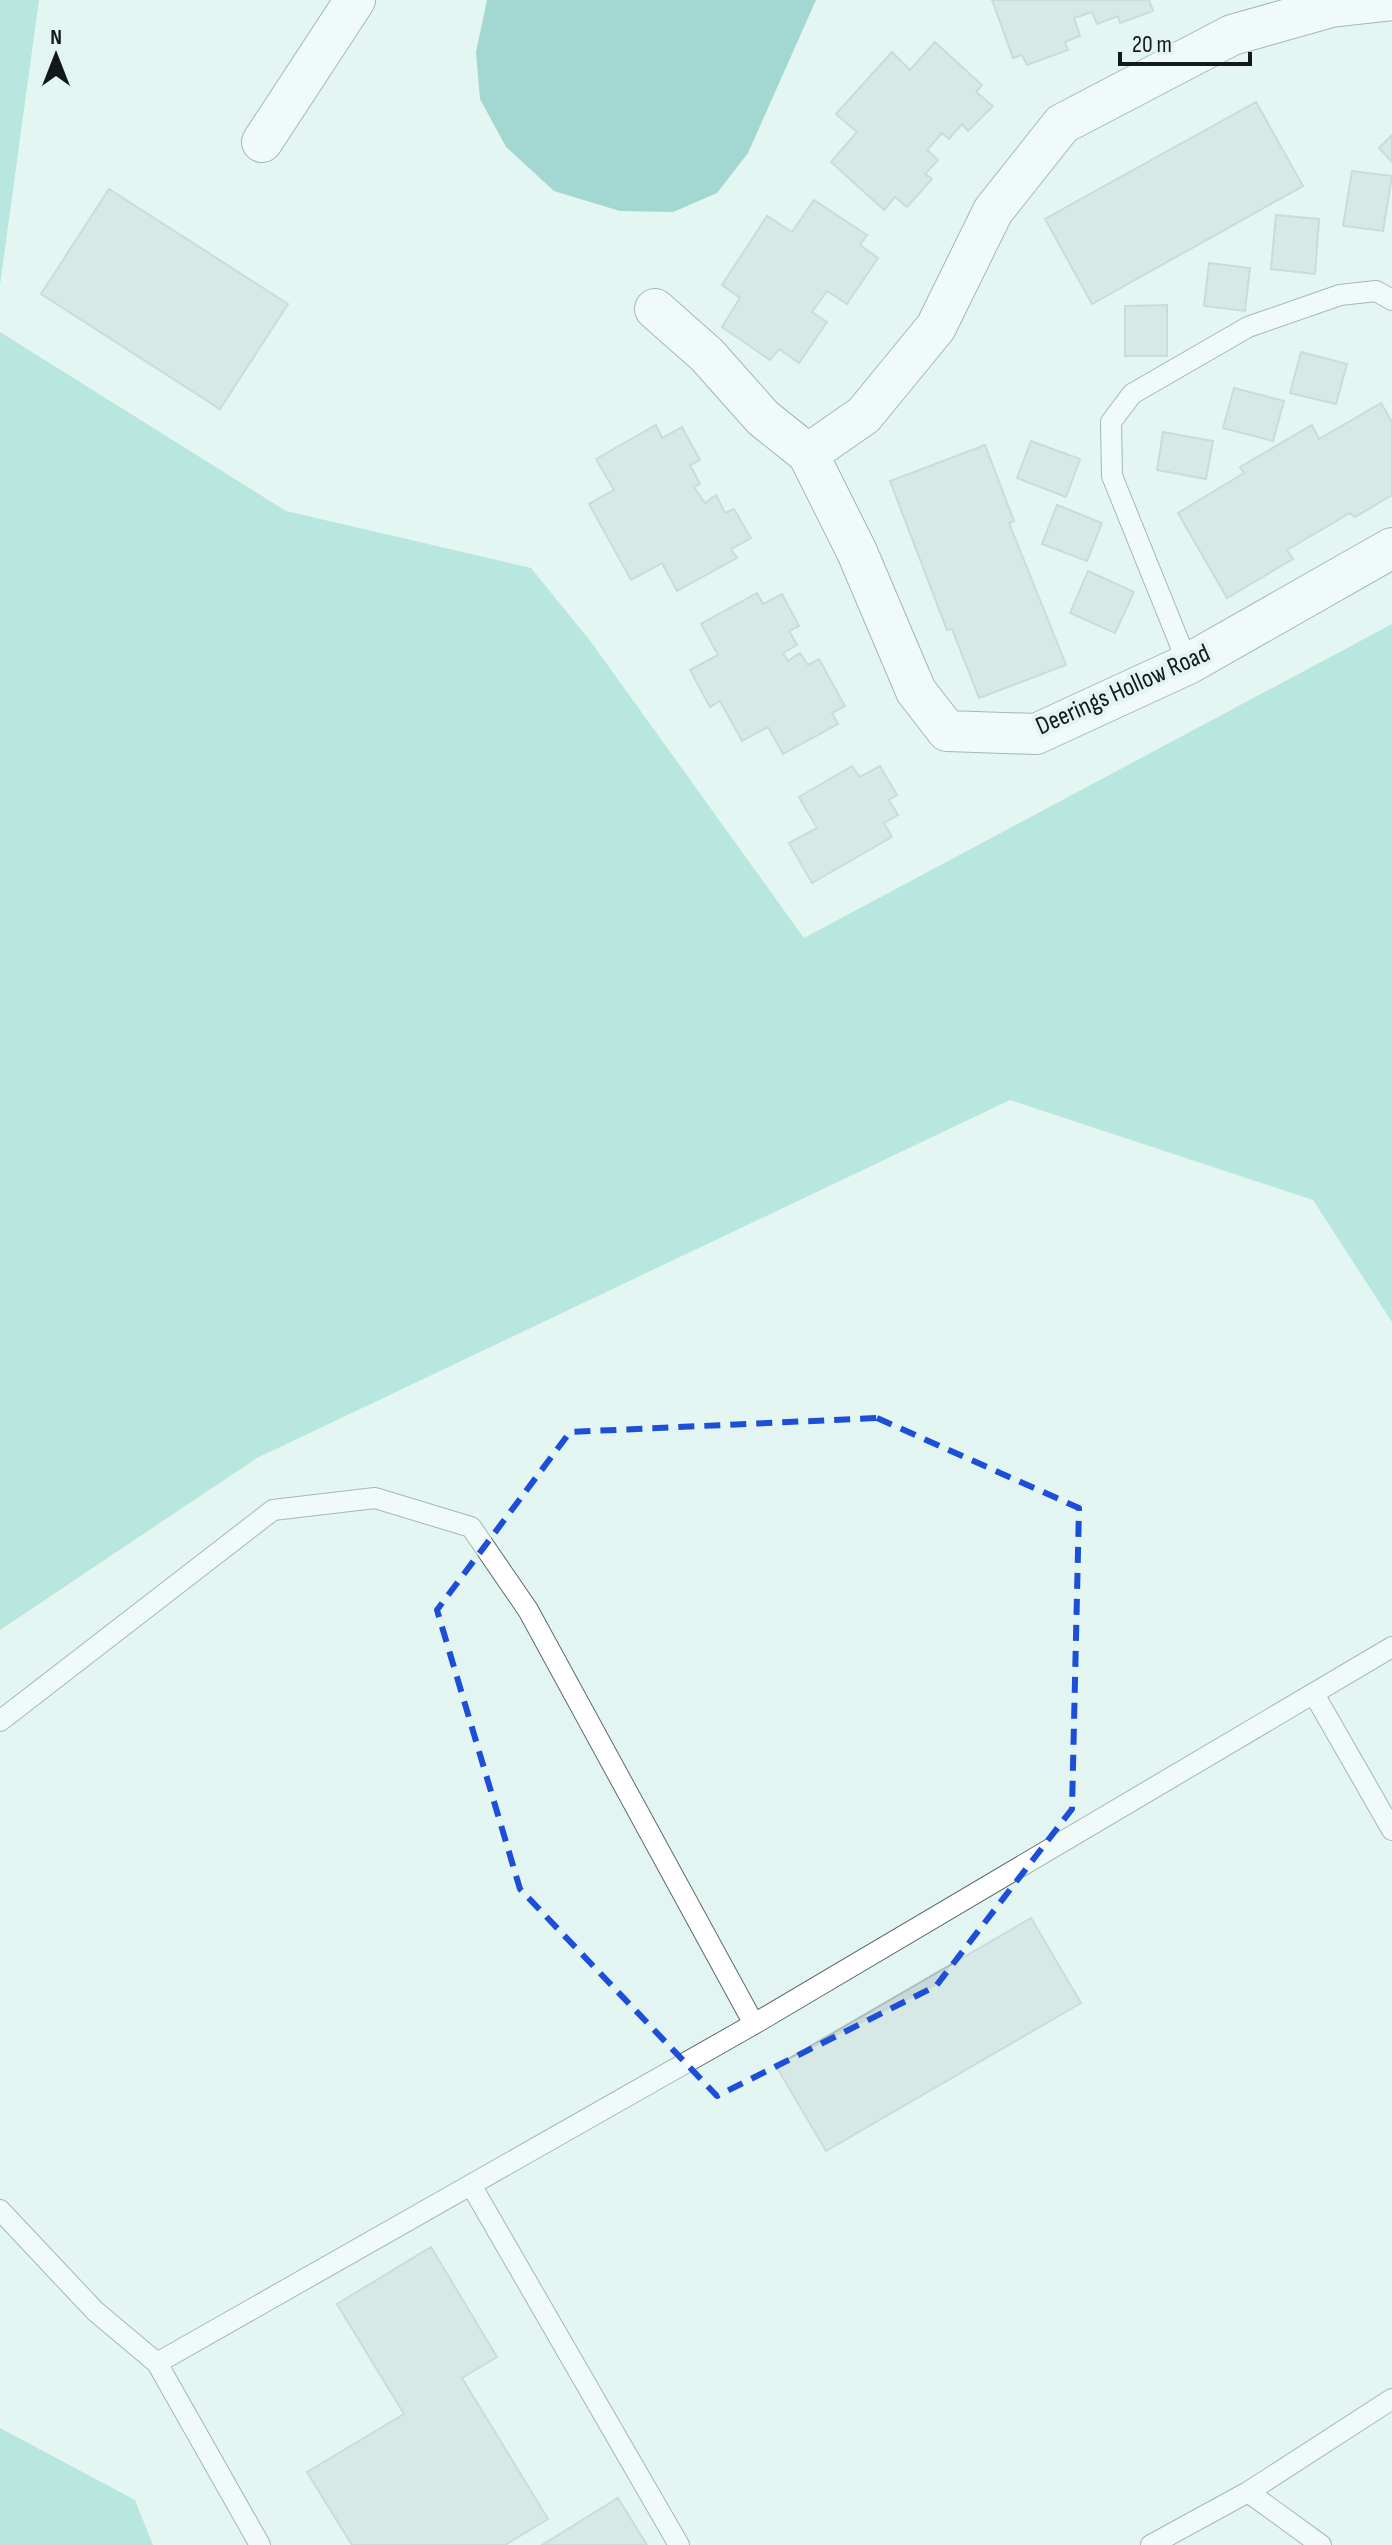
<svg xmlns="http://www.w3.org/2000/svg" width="1392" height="2545" font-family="'Sofia Sans Condensed',sans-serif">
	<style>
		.green { fill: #84d4ca }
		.water { fill: #56b2a8 }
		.building { fill: #c8dad7; stroke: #acbdbb; stroke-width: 2 }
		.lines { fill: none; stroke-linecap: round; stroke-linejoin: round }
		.service-casing { stroke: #5c6c69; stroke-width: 22 }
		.minor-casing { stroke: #5c6c69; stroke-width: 42 }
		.service { stroke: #fff; stroke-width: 20 }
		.minor { stroke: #fff; stroke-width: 40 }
		.marked { fill: none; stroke: #1d4ed8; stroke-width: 6; stroke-dasharray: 16 10; stroke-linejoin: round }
		.labels { text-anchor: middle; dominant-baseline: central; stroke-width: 8; stroke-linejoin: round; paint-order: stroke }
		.street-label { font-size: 26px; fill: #131918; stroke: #e3f5f2 }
	</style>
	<rect width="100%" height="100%" fill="#e3f5f2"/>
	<path class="green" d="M0 0H39L0 285Z
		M0 332 286 511 531 568 591 642 804 938 1392 624V1322L1313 1200 1010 1100 257 1458 0 1630Z
		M0 2428 135 2500 153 2545H0Z"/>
	<path class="water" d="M487 0H816L748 153 717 193 673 212 620 211 554 191 506 147 480 99 476 52Z"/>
	<path class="building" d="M992 0H1149L1153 11 1120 23 1118 16 1097 24 1092 12 1074 18 1080 36 1065 42 1068 50 1027 65 1022 55 1013 58Z
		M935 42 982 85 976 92 993 106 968 131 962 124 949 139 942 133 927 150 938 160 925 174 932 179 907 207 895 197 884 210 831 162 857 132 836 114 892 52 910 70Z
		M1256 102 1303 186 1092 304 1045 219Z
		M1392 135V162L1379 148Z
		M1352 171 1392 176 1383 231 1343 226Z
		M109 189 288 304 220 409 41 294Z
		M814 200 867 235 860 245 878 258 847 304 827 291 812 312 827 322 799 363 779 349 770 360 722 327 740 298 722 285 767 216 792 232Z
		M1276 215 1319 219 1315 274 1271 269Z
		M1209 263 1250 268 1245 311 1204 306Z
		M1167 305V356H1125V306Z
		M1301 352 1347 364 1336 404 1290 393Z
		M1234 388 1284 401 1273 441 1223 428Z
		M1381 403 1392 422V495L1355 517 1350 513 1287 550 1293 559 1227 598 1178 513 1244 473 1240 467 1312 425 1319 439Z
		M656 425 662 438 682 427 700 460 690 465 700 484 694 487 705 503 716 495 725 513 734 509 751 538 731 549 737 558 677 591 662 563 631 580 589 504 614 490 596 459Z
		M1163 432 1213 441 1206 479 1157 470Z
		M1031 441 1080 459 1066 497 1017 478Z
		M985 445 1014 521 1009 523 1066 665 979 698 952 629 947 630 890 481Z
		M1057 505 1102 523 1087 561 1042 544Z
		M1088 571 1134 592 1115 633 1070 613Z
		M757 593 763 604 782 594 799 626 789 631 797 645 783 653 788 661 800 653 808 665 819 659 845 706 832 713 838 724 783 754 768 727 742 741 720 701 710 707 690 670 718 655 701 624Z
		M852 766 860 777 880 766 897 795 889 800 898 815 884 823 892 837 812 883 789 843 817 828 799 797Z
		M1031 1918 1081 2003 826 2151 776 2066Z
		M431 2247 497 2357 462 2378 548 2519 505 2545H352L307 2472 404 2414 337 2304Z
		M618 2498 647 2545H542Z"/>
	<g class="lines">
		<defs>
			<path id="service" d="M1188 664 1112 476 1111 422 1132 394 1248 327 1340 295 1376 291 1392 300
				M1314 1694 1392 1830
				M0 1721 273 1510 375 1498 471 1527 528 1610 754 2024
				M471 2185 679 2545
				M0 2210 95 2311 157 2363 260 2545
				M157 2363 754 2024 1392 1647
				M1248 2492 1392 2399
				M1151 2545 1248 2492 1321 2545"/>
			<path id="minor" d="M262 142 355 0
				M655 309 707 355 763 418 808 454 857 552 916 691 947 731 1036 734 1188 664 1392 548
				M808 454 864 415 936 327 993 211 1062 124 1232 35 1331 7 1392 0"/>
		</defs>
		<use href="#service" class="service-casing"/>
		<use href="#minor" class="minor-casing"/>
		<use href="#service" class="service"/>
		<use href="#minor" class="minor"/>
	</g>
	<path d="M0 0H1392V2545H0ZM877 1418 1079 1508 1072 1809 936 1986 717 2096 520 1889 437 1610 570 1432Z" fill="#e3f5f2" fill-opacity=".55" fill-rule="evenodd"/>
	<path class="marked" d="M877 1418 1079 1508 1072 1809 936 1986 717 2096 520 1889 437 1610 570 1432Z"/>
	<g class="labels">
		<g class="street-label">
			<text transform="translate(1123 690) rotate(-24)">Deerings Hollow Road</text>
		</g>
	</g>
	<g transform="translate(56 56)" stroke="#e3f5f2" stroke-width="6" paint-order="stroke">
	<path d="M0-6L14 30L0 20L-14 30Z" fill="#131918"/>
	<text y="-12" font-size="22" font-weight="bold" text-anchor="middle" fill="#131918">N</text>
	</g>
	<path d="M1120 52v12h130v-12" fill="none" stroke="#131918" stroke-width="4"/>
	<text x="1132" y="52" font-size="24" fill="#131918" stroke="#e3f5f2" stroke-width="6" paint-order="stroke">20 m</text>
</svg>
